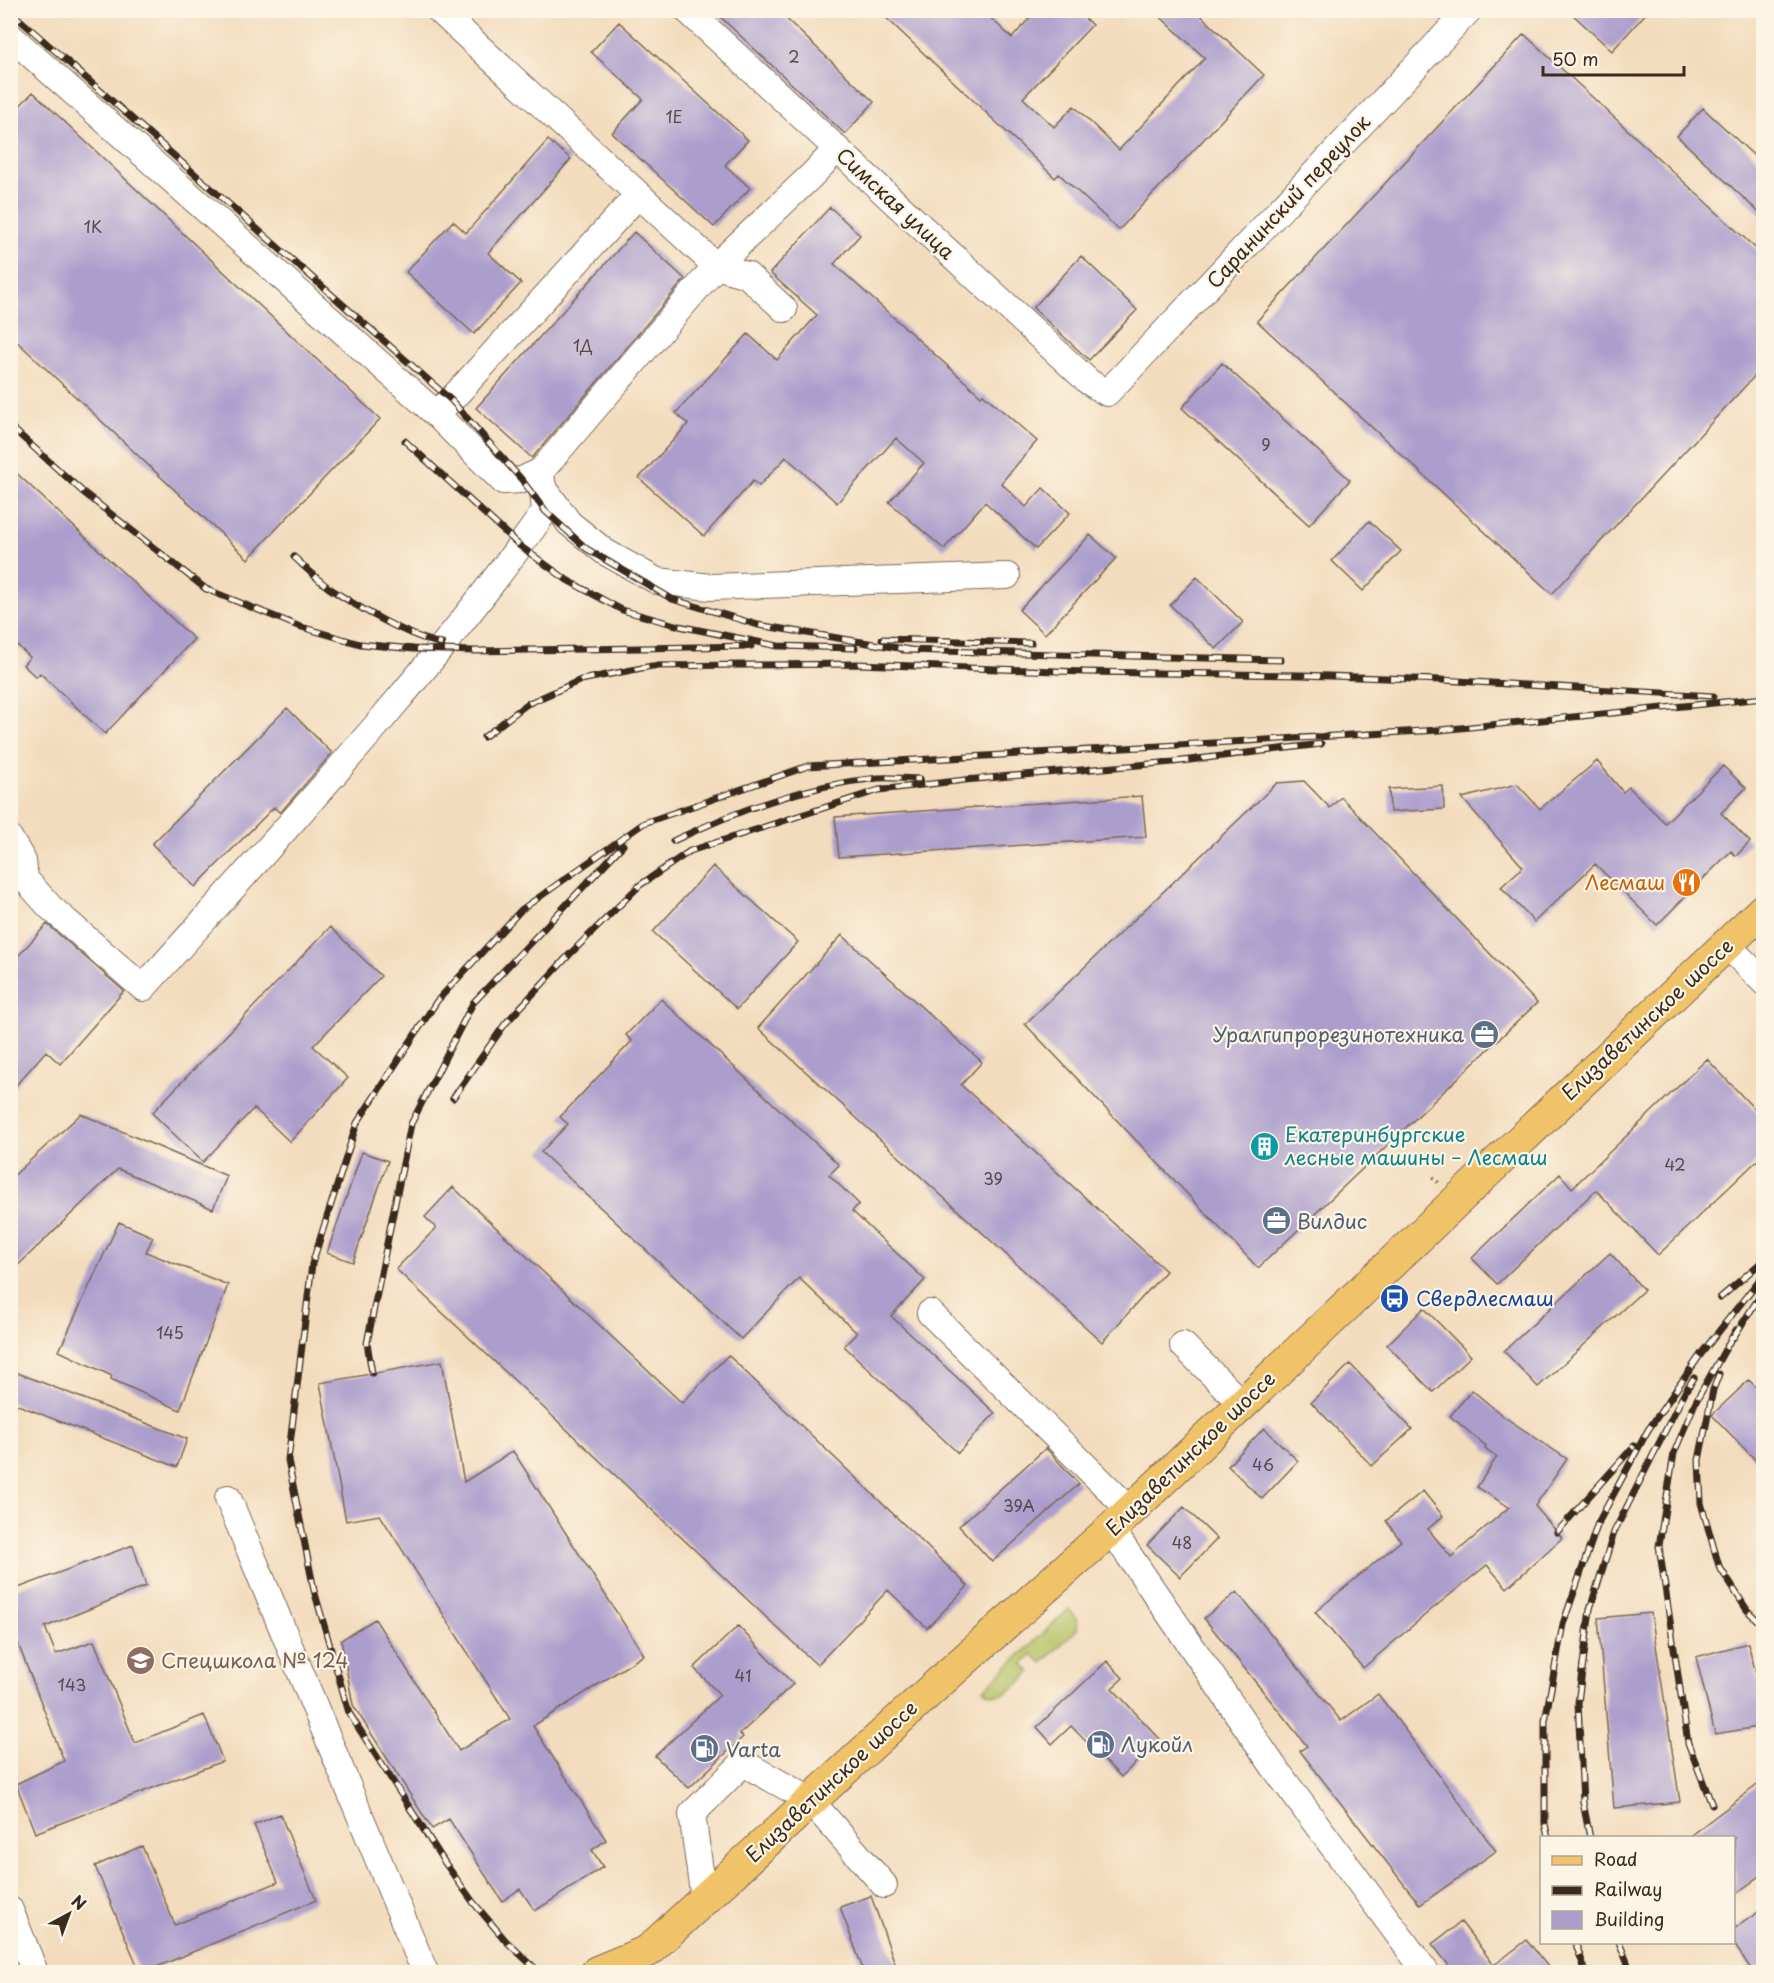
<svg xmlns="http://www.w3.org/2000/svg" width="1774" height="1983" font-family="'Playpen Sans',sans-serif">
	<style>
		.green { fill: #b4c163; stroke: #787640; stroke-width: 1.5 }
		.building { fill: #ab9dcc }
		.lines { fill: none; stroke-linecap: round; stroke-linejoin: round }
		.minor-casing { stroke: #7b6856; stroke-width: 28 }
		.major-casing { stroke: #7b6856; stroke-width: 34 }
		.path { stroke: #7b6856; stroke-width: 4; stroke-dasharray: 1.5 4.5; stroke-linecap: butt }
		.minor { stroke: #fff; stroke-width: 26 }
		.major { stroke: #f1c369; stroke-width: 32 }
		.rail-casing { stroke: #3b2a1e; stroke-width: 7 }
		.rail { stroke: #fcf5e5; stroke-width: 4.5; stroke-dasharray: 14; stroke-linecap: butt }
		.labels { text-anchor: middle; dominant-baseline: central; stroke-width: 4.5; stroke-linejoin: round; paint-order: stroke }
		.number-label { font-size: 16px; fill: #57474a }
		.street-label { font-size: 20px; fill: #3b2a1e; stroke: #fcf5e5 }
		.food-label { font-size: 20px; fill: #c56008; stroke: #fcf5e5; text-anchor: end }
		.service-label { font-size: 20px; fill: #4e5e75; stroke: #fcf5e5; text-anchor: start }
		.culture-label { font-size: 20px; fill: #0d838f; stroke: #fcf5e5; text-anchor: start }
		.transit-label { font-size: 20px; fill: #164399; stroke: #fcf5e5; text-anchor: start }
		.education-label { font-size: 20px; fill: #785e54; stroke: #fcf5e5; text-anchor: start }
	</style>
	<rect width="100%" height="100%" fill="#fcf5e5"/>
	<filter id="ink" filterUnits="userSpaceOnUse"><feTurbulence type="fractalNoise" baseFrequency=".0167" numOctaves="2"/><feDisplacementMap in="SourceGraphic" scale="12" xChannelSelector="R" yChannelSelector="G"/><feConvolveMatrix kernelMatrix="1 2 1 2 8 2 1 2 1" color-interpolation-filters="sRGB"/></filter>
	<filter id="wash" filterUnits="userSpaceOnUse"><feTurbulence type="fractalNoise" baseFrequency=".008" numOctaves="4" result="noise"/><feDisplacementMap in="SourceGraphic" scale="24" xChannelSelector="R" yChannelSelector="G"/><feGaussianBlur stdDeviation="1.35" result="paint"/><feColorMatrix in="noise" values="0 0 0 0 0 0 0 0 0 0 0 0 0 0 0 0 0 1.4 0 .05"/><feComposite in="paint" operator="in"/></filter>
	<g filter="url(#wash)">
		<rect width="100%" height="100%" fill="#f3dcbd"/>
		<path class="green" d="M1069 1609C1075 1616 1079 1621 1077 1629L1042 1663 1032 1654 1023 1664 1031 1672C1019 1684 999 1706 984 1689Z"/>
		<g id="blocks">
			<path class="building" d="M713 10H777L874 102 845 134Z
				M878 10H982L1012 38 1037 10H1076L1092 25 1023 98 1054 127 1074 106 1119 150 1205 58 1153 10H1195L1264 75 1119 230 1059 174 1055 178Z
				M1568 10H1649L1612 51Z
				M619 22 748 140 725 165 750 188 714 227 612 133 643 99 591 52Z
				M1524 34 1764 256V366L1552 594 1257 321Z
				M33 92 380 419 248 559 10 335V116Z
				M1703 108 1764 165V217L1677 136Z
				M548 140 571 159 488 253 521 283 474 334 406 272 453 221 466 233Z
				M830 207 860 235 834 264 981 396 983 394 1037 441 1001 483 1026 507 1043 488 1070 513 1036 549 985 502 944 549 889 502 924 463 896 438 837 503 786 457 759 486 753 481 704 536 639 478 688 424 676 413 748 334 777 360 817 315 770 273Z
				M634 232 685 279 532 458 476 408Z
				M1081 256 1137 310 1089 360 1033 308Z
				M1222 363 1350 480 1309 525 1182 408Z
				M10 467 194 639 105 734 40 673 36 677 23 665 30 657 10 639Z
				M1369 521 1401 551 1363 591 1332 561Z
				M1090 535 1116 558 1045 634 1019 610Z
				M1197 577 1243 622 1216 649 1170 605Z
				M287 708 332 753 280 813 274 807 195 887 152 844Z
				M1597 761 1623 792 1629 787 1665 823 1723 766 1746 788 1721 813 1750 842 1736 856 1731 851 1657 925 1595 864 1534 922 1501 887 1523 867 1462 798 1517 784 1540 809Z
				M1304 781 1330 808 1341 797 1537 1003 1258 1268 1025 1024 1277 783Z
				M1443 786 1444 809 1390 812 1389 789Z
				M1142 796 1146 837 839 857 835 817Z
				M713 866 798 942 737 1009 653 932Z
				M47 924 124 991 60 1064 46 1051 10 1092V965Z
				M330 927 381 976 313 1046 348 1078 290 1142 254 1108 203 1162 152 1113Z
				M842 935 982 1062 961 1085 1166 1271 1102 1342 758 1028Z
				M661 999 839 1165 829 1175 859 1204 852 1211 925 1280 891 1316 995 1413 958 1453 844 1346 857 1333 799 1278 741 1339 541 1152 568 1124 560 1117 632 1041 626 1035Z
				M1707 1059 1764 1119V1154L1658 1255 1596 1190 1497 1284 1472 1258 1560 1174 1572 1188Z
				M81 1114 227 1176 213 1209 118 1169 10 1273V1179Z
				M362 1152 388 1161 353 1262 327 1253Z
				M453 1187 682 1403 728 1355 968 1586 927 1628 888 1590 817 1665 396 1269 436 1228 425 1217Z
				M119 1222 153 1237 146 1252 228 1285 180 1410 111 1379 112 1376 59 1351Z
				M1610 1253 1644 1290 1538 1387 1504 1351Z
				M1424 1308 1471 1356 1433 1392 1387 1345Z
				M442 1361 464 1482 513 1451 644 1655 533 1726 606 1840 592 1850 603 1867 535 1911 520 1889 502 1901 449 1819 432 1829 353 1705 341 1640 375 1619 459 1751 510 1719 380 1515 346 1521 320 1383Z
				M1350 1364 1412 1429 1372 1466 1311 1402Z
				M10 1370 187 1439 177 1467 10 1402Z
				M1749 1380 1764 1396V1469L1712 1415Z
				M1472 1390 1503 1416 1567 1459 1535 1506 1562 1538 1507 1588 1487 1565 1431 1610 1363 1668 1315 1612 1401 1541 1386 1521 1423 1491 1443 1516 1428 1529 1451 1557 1509 1507 1477 1487 1497 1457 1485 1448 1486 1446 1450 1416Z
				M1264 1428 1298 1461 1262 1499 1228 1466Z
				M1046 1448 1079 1484 992 1562 959 1526Z
				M1184 1507 1217 1539 1180 1577 1147 1545Z
				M133 1545 146 1586 45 1627 56 1654 94 1641 135 1743 204 1715 223 1761 35 1833 16 1784 64 1761 15 1636 10 1638V1591Z
				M1237 1592 1341 1721 1378 1694 1496 1851 1420 1905 1300 1751 1307 1746 1204 1618Z
				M1651 1613 1680 1802 1614 1808 1598 1618Z
				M738 1626 793 1684 740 1734 743 1737 689 1788 655 1756 720 1695 694 1668Z
				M1748 1643 1764 1704V1726L1715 1734 1696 1657Z
				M1107 1661 1123 1678 1112 1688 1160 1739 1121 1777 1071 1726 1052 1744 1037 1727Z
				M1764 1780V1873L1734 1895V1838H1687Z
				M280 1814 316 1900 145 1972H140L95 1866 142 1846 175 1925 278 1882 254 1825Z
				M871 1896 898 1972H864L840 1907Z
				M1764 1908V1972H1753L1734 1944V1929Z
				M1461 1922 1494 1965 1527 1940 1552 1972H1454L1432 1944Z"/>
		</g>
	</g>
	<g filter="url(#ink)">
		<use href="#blocks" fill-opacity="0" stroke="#7b6856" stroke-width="1.5"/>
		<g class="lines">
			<defs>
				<path id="minor" d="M439 10 716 266 747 275 784 309
					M687 10 1089 382 1107 393 1469 10
					M10 36 435 413 503 481 522 480 541 471
					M435 413 451 400 638 195
					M543 487 569 523 605 552 657 581 711 587 1007 576
					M10 839 23 861 25 879 50 907 143 988C281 833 425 681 545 511L541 471 716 266 812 175 837 149
					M1726 944 1764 982
					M930 1313 1130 1510
					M1183 1345 1242 1404
					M228 1498 425 1972
					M1111 1529 1274 1767 1426 1972
					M704 1899 692 1814 743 1763 810 1800 884 1885
					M10 1910 35 1972"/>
				<path id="major" d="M597 1972 648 1951 932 1689 1111 1529 1764 909"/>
			</defs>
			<use href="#minor" class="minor-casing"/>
			<use href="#major" class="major-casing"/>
			<path class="path" d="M1433 1177 1441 1185"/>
			<use href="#minor" class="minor"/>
			<use href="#major" class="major"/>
			<defs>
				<path id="rail" d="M10 11 451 400 522 480 545 511 587 549 672 599 758 625 911 650
					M10 426 83 492 206 589 298 626 360 644 414 649 474 651 751 646
					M405 441 520 546 567 580 622 610 679 626 778 646 855 648
					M294 557C305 567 317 579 329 588 359 608 407 636 442 644
					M882 639 1031 643
					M903 650 1281 660
					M484 737 527 704 581 680 652 666 858 664 1084 672 1301 675 1441 680 1713 696
					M673 841C738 810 806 785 878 778 892 777 906 779 920 779
					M453 1098 505 1024 569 955 640 885 690 851 879 790 965 780 1173 762 1321 744
					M1720 1298 1764 1260
					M1733 1338 1764 1290
					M372 1373 367 1343 411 1124 473 1003 623 845
					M1719 1374 1713 1390 1699 1460 1701 1503 1719 1566 1747 1610 1764 1627
					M1557 1532 1634 1446
					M1712 1805 1688 1743 1659 1546 1674 1453 1695 1403 1736 1330
					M1548 1838 1545 1824V1721L1563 1624 1598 1523 1648 1430 1701 1354 1764 1274
					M1590 1838 1583 1802 1578 1703 1590 1609 1614 1532 1686 1390 1694 1378
					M1575 1942 1586 1972
					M1619 1942 1631 1972
					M539 1972 506 1941 473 1902 445 1863 349 1713 314 1590 288 1460 312 1264 357 1123 437 1001 521 910 644 823 808 766 1440 730 1764 698"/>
			</defs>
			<use href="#rail" class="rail-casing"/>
			<use href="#rail" class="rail"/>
		</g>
	</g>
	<defs>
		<symbol id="restaurant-disc" viewBox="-11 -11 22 22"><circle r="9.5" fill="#e8710a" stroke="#fcf5e5"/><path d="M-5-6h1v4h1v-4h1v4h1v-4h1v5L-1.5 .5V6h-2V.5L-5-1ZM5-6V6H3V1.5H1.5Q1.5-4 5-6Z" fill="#fff"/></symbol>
		<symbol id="office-disc" viewBox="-11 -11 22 22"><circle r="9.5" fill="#5c6f8a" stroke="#fcf5e5"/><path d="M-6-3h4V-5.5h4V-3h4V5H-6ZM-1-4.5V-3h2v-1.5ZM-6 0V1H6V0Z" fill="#fff"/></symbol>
		<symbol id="building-disc" viewBox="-11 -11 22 22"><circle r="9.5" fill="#0f9aa8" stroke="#fcf5e5"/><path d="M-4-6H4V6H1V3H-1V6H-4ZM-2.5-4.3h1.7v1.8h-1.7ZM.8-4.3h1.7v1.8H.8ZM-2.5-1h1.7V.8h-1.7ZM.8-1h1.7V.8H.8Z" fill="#fff"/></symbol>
		<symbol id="bus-disc" viewBox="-11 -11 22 22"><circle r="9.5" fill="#1a4fb4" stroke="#fcf5e5"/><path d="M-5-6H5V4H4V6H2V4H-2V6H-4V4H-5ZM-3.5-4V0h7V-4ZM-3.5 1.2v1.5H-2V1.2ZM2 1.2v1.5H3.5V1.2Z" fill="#fff"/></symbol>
		<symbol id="school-disc" viewBox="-11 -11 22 22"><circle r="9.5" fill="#8d6e63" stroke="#fcf5e5"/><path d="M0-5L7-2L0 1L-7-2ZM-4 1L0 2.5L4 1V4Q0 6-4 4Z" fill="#fff"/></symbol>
		<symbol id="fuel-disc" viewBox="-11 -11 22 22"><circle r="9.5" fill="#5c6f8a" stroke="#fcf5e5"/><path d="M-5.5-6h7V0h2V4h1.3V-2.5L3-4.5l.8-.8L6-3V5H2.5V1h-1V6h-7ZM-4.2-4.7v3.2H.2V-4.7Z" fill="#fff"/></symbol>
	</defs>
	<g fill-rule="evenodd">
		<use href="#restaurant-disc" x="1670" y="866" width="33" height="33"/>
		<use href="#office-disc" x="1468" y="1018" width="33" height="33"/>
		<use href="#building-disc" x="1248" y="1130" width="33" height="33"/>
		<use href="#office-disc" x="1260" y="1204" width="33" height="33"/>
		<use href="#bus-disc" x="1378" y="1282" width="33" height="33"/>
		<use href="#school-disc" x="124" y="1644" width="33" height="33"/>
		<use href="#fuel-disc" x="1084" y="1728" width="33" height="33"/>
		<use href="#fuel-disc" x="688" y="1732" width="33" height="33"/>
	</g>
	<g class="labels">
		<g class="number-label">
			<text x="794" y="56">2</text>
			<text x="674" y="116">1Е</text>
			<text x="93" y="226">1К</text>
			<text x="583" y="345">1Д</text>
			<text x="1266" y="444">9</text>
			<text x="1675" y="1164">42</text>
			<text x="993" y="1178">39</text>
			<text x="170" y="1332">145</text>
			<text x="1263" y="1464">46</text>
			<text x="1019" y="1505">39А</text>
			<text x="1182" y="1542">48</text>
			<text x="743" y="1675">41</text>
			<text x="72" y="1684">143</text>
		</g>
		<g class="street-label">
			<text transform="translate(1288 201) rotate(-47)">Саранинский переулок</text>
			<text transform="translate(896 203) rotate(43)">Симская улица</text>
			<text transform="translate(1647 1019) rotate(-43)">Елизаветинское шоссе</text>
			<text transform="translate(1190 1453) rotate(-44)">Елизаветинское шоссе</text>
			<text transform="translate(831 1781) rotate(-43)">Елизаветинское шоссе</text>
		</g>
		<g class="food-label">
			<text x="1665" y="882">Лесмаш</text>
		</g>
		<g class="service-label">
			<text x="1464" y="1034" text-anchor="end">Уралгипрорезинотехника</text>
			<text x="1297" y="1221">Вилдис</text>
			<text x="1121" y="1744">Лукойл</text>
			<text x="726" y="1749">Varta</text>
		</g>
		<g class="culture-label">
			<text x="1285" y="1134">Екатеринбургские<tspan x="1285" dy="23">лесные машины – Лесмаш</tspan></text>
		</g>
		<g class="transit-label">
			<text x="1416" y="1298">Свердлесмаш</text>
		</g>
		<g class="education-label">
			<text x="161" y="1660">Спецшкола № 124</text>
		</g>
	</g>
	<rect width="1774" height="1983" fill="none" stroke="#fcf5e5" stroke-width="36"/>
	<rect x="1540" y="1836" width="195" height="108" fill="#fcf5e5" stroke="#afa495" stroke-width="1.5"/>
	<rect x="1552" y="1856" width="30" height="9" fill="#f1c369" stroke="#afa495" stroke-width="1.5"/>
	<text x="1594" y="1866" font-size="18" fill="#3b2a1e">Road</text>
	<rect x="1552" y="1886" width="30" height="9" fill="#3b2a1e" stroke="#afa495" stroke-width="1.5"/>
	<text x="1594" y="1896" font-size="18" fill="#3b2a1e">Railway</text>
	<rect x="1552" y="1911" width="30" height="18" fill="#ab9dcc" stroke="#afa495" stroke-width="1.5"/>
	<text x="1594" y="1926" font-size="18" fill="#3b2a1e">Building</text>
	<g transform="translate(69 1914) rotate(41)" stroke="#fcf5e5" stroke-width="4.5" paint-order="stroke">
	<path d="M0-4.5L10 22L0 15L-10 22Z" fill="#3b2a1e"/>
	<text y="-9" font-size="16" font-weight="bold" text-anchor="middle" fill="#3b2a1e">N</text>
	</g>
	<path d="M1543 66v9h141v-9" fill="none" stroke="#3b2a1e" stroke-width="3"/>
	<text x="1552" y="66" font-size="18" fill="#3b2a1e" stroke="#fcf5e5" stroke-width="4.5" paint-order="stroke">50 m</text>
</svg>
